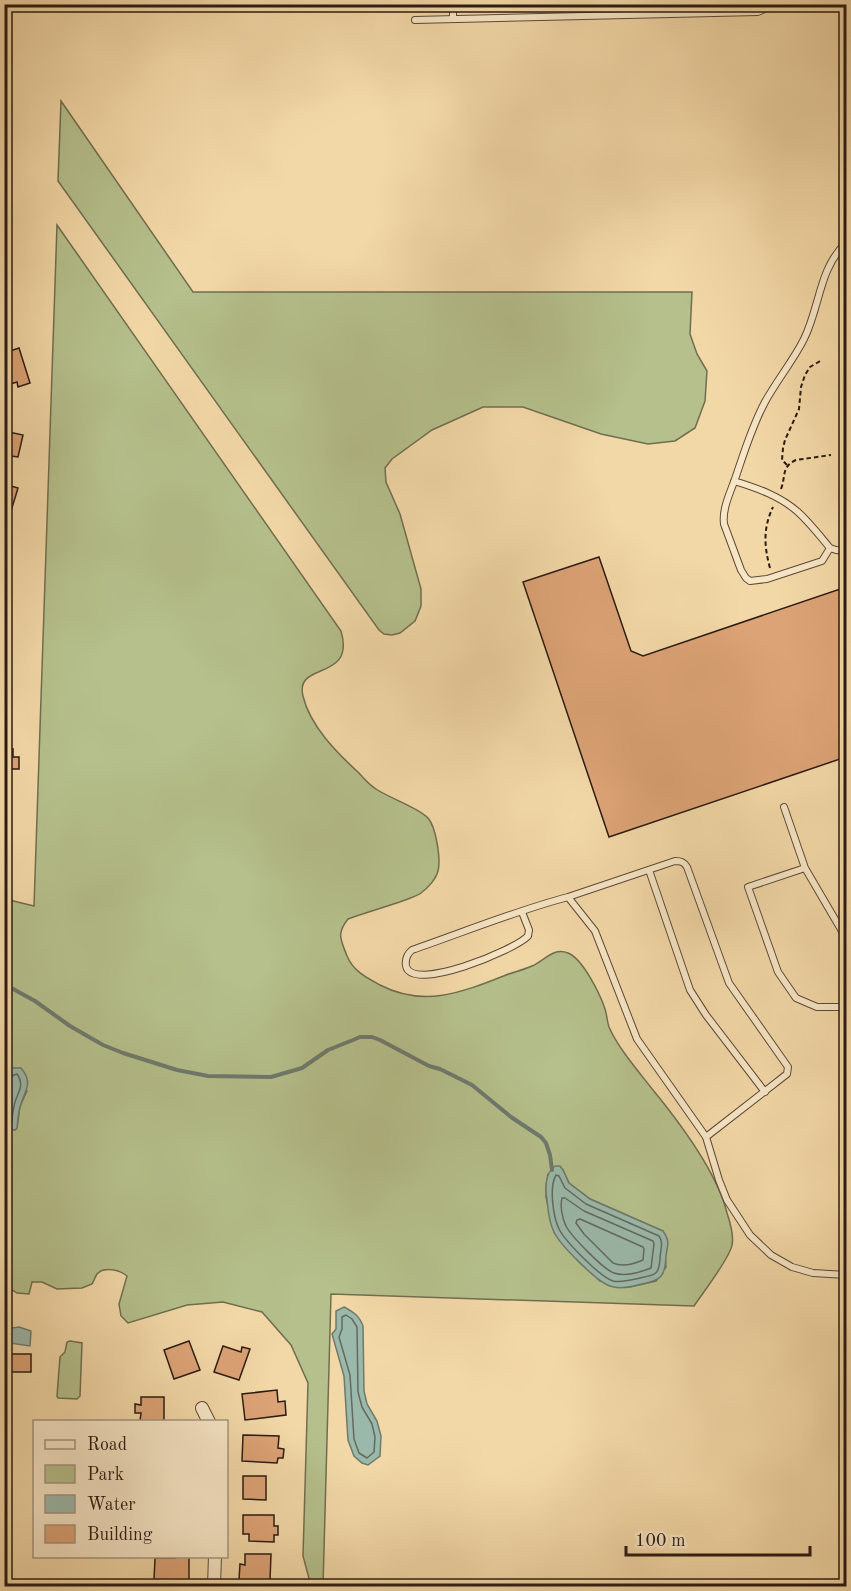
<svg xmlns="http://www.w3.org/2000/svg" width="851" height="1591" font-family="'Old Standard TT',serif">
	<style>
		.green { fill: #b5c08c; stroke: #706e50; stroke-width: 1.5; fill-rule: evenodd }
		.water { fill: #9bb9ab; stroke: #6e7a6e; stroke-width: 1.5 }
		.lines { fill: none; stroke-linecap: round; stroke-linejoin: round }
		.shore { stroke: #636a5f; stroke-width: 1.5 }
		.stream { stroke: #6e7a6e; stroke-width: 4 }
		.building { fill: #dca376; stroke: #2b1b13; stroke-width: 1.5 }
		.service-casing { stroke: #5d4a38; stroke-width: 8 }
		.minor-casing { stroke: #5d4a38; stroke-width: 14 }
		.path { stroke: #2b1b13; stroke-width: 2; stroke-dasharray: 4.5 3; stroke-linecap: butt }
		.service { stroke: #f7e6c6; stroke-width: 6 }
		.minor { stroke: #f7e6c6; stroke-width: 12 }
	</style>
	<rect width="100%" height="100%" fill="#f3d8a7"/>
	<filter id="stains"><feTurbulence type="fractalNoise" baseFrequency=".00333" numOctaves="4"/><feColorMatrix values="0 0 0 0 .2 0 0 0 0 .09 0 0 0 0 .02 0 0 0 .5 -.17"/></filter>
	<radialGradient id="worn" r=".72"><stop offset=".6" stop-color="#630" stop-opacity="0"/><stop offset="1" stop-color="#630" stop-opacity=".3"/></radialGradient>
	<path class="green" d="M61 101 193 292H692L690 334 697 354 707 371 705 401 695 428 675 441 648 444 601 434 523 407H483L432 430 392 459 385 468 386 482 400 514 421 589V606L415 621 400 633 392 635 384 634 379 630 58 181Z
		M57 225 341 631C356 682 294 661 303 696 310 726 337 753 359 773 364 779 370 785 376 789 389 798 419 808 428 818 436 827 441 859 438 871 436 879 428 888 421 893 417 896 410 898 405 900 386 907 367 912 348 919 336 934 341 940 347 956 353 971 367 978 380 985 424 1008 463 992 506 975 514 972 523 970 532 966 544 961 553 947 568 953 583 959 600 994 605 1009 607 1015 607 1021 609 1027 618 1048 639 1072 653 1090 680 1123 717 1172 727 1213 730 1222 734 1236 732 1245 730 1258 702 1294 694 1306L331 1294 323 1586H311L303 1556 308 1383 291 1345 262 1312 223 1302 187 1305 128 1323 121 1316 119 1304 127 1276C120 1270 104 1266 97 1274 95 1277 94 1281 92 1284L82 1288 57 1289 42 1282H32L29 1294 17 1293 8 1287 6 1277 4 1191 12 1167 11 1159 5 1148V1128L15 1130 17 1128 20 1106 27 1091 8 1071 5 1076V899L34 906ZM563 1170 569 1183 590 1199 663 1231 666 1267 656 1281 630 1287 600 1281 567 1249 554 1232 546 1197V1186L548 1174Z
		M70 1341 82 1343 80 1396 77 1399 58 1398 57 1396 60 1357 65 1352 67 1342Z"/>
	<path class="water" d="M12 1068H21C33 1082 26 1089 21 1104 18 1111 18 1120 17 1128L15 1130 4 1128 5 1076Z
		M555 1166H560L563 1170 569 1183 590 1199 663 1231C671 1243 667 1244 666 1257 665 1277 661 1280 642 1284 632 1286 620 1290 610 1286 597 1282 560 1245 554 1232 549 1223 548 1210 547 1200 545 1189 545 1173 555 1166Z
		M344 1307C353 1312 359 1315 363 1326L364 1391 367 1404 377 1421 381 1436 380 1456 368 1465 362 1463 354 1456 348 1440 344 1376 332 1334 336 1329V1311Z
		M19 1327 31 1331 30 1346 10 1343 9 1345 5 1344 6 1329Z"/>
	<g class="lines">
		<path class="shore" d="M4 1079 17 1074C26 1086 16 1094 14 1106 13 1111 12 1116 12 1121L10 1123H4
			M556 1175 559 1176 565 1188 586 1204 659 1236C664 1243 660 1250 660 1259 659 1275 655 1275 640 1278 631 1280 622 1283 613 1281 600 1277 565 1241 559 1229 553 1216 549 1187 556 1175Z
			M562 1198H565L584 1211 653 1241 654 1244 651 1268C641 1272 625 1277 614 1273 604 1270 571 1236 566 1226 562 1218 560 1206 562 1198Z
			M580 1219 643 1247 644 1249 643 1260C634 1264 622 1267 613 1263L584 1234 576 1223 577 1220Z
			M346 1315 352 1319 357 1327 358 1392 362 1407 372 1424 375 1437 374 1452 367 1458 359 1453 354 1439 350 1375 339 1337 342 1329V1317Z"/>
		<path class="stream" d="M4 984 35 1001 70 1026 103 1045 123 1053 177 1070 208 1076 271 1077 302 1068 328 1050 353 1040 360 1037H372L380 1040 429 1066 440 1069 472 1085 511 1117 541 1137 546 1143 550 1155 552 1170
			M4 1060 8 1071 7 1076"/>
	</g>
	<path class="building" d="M19 348 30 383 18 387 17 382 4 386V353Z
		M4 431 23 435 18 457 4 455Z
		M4 484 18 488 8 521 4 520Z
		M599 557 631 651 643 656 846 587V757L609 837 523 582Z
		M4 748 13 749V757H19V769H10L9 782H4Z
		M189 1341 200 1370 174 1379 164 1350Z
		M223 1346 241 1352 242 1347 250 1349 239 1380 214 1372Z
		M4 1354H31V1372H4Z
		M277 1390 278 1402 285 1401 286 1415 245 1420 242 1394Z
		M141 1397H164V1421H140L141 1413H135V1404L141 1405Z
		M243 1435 279 1436 278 1448 284 1449 283 1458H278L277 1463 242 1461Z
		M243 1476H266V1500L243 1499Z
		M243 1515H274V1526H278V1535H274V1542L249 1541V1534H243Z
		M245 1554H271L270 1580H239L240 1564 245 1565Z
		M175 1556H189V1581L154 1580 155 1558H175Z"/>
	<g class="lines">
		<defs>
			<path id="service" d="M453 4V19
				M415 20 758 12 775 4
				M846 243C819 268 820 307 804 339 793 361 777 380 765 402 752 426 744 453 735 479 730 493 722 509 724 524L741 570 746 578 750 581 767 579 822 561 830 548 836 550 846 551
				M734 481C757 488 780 496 798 512 810 523 820 536 830 548
				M784 807 805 868 846 938
				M805 868 748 887 778 972 796 998 817 1007H846
				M649 870 690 990 706 1015 765 1092
				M522 912 529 930 528 936C515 950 412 993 406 966 405 959 407 954 412 950 464 932 515 911 568 897
				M706 1137 787 1074 788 1067 729 983 687 867C684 862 681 861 675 861L568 897 595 931 637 1039 706 1137 719 1180 727 1200 750 1235 771 1255 792 1267 813 1273 846 1275"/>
			<path id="minor" d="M202 1408 209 1422
				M214 1586 215 1556"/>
		</defs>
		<use href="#service" class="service-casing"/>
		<use href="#minor" class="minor-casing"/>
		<path class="path" d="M787 465 782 460 783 448 785 440 799 409 801 387 805 375 810 367 822 360
			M781 489C786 476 781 467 796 460L831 455
			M770 568C764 546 763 528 773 507"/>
		<use href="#service" class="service"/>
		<use href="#minor" class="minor"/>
	</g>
	<rect width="851" height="1591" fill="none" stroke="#f3d8a7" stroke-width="24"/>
	<rect x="6" y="6" width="839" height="1579" fill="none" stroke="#2b1b13" stroke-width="3"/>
	<rect x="12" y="12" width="827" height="1567" fill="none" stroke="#2b1b13" stroke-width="1.5"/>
	<rect x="33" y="1420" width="195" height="138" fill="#f7e6c6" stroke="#a5957e" stroke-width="1.5"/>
	<rect x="45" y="1440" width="30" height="9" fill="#f7e6c6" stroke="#a5957e" stroke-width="1.5"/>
	<text x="87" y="1450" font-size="18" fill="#2b1b13">Road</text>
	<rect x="45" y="1465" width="30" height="18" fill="#b5c08c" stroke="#a5957e" stroke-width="1.5"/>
	<text x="87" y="1480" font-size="18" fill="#2b1b13">Park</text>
	<rect x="45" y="1495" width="30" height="18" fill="#9bb9ab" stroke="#a5957e" stroke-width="1.5"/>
	<text x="87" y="1510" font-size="18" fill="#2b1b13">Water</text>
	<rect x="45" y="1525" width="30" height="18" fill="#dca376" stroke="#a5957e" stroke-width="1.5"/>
	<text x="87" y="1540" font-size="18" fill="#2b1b13">Building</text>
	<path d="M626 1546v9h184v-9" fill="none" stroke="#2b1b13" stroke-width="3"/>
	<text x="635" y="1546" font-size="18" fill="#2b1b13" stroke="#f7e6c6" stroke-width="4.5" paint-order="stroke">100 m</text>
	<rect width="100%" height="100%" filter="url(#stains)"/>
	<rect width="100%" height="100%" fill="url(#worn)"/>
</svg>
